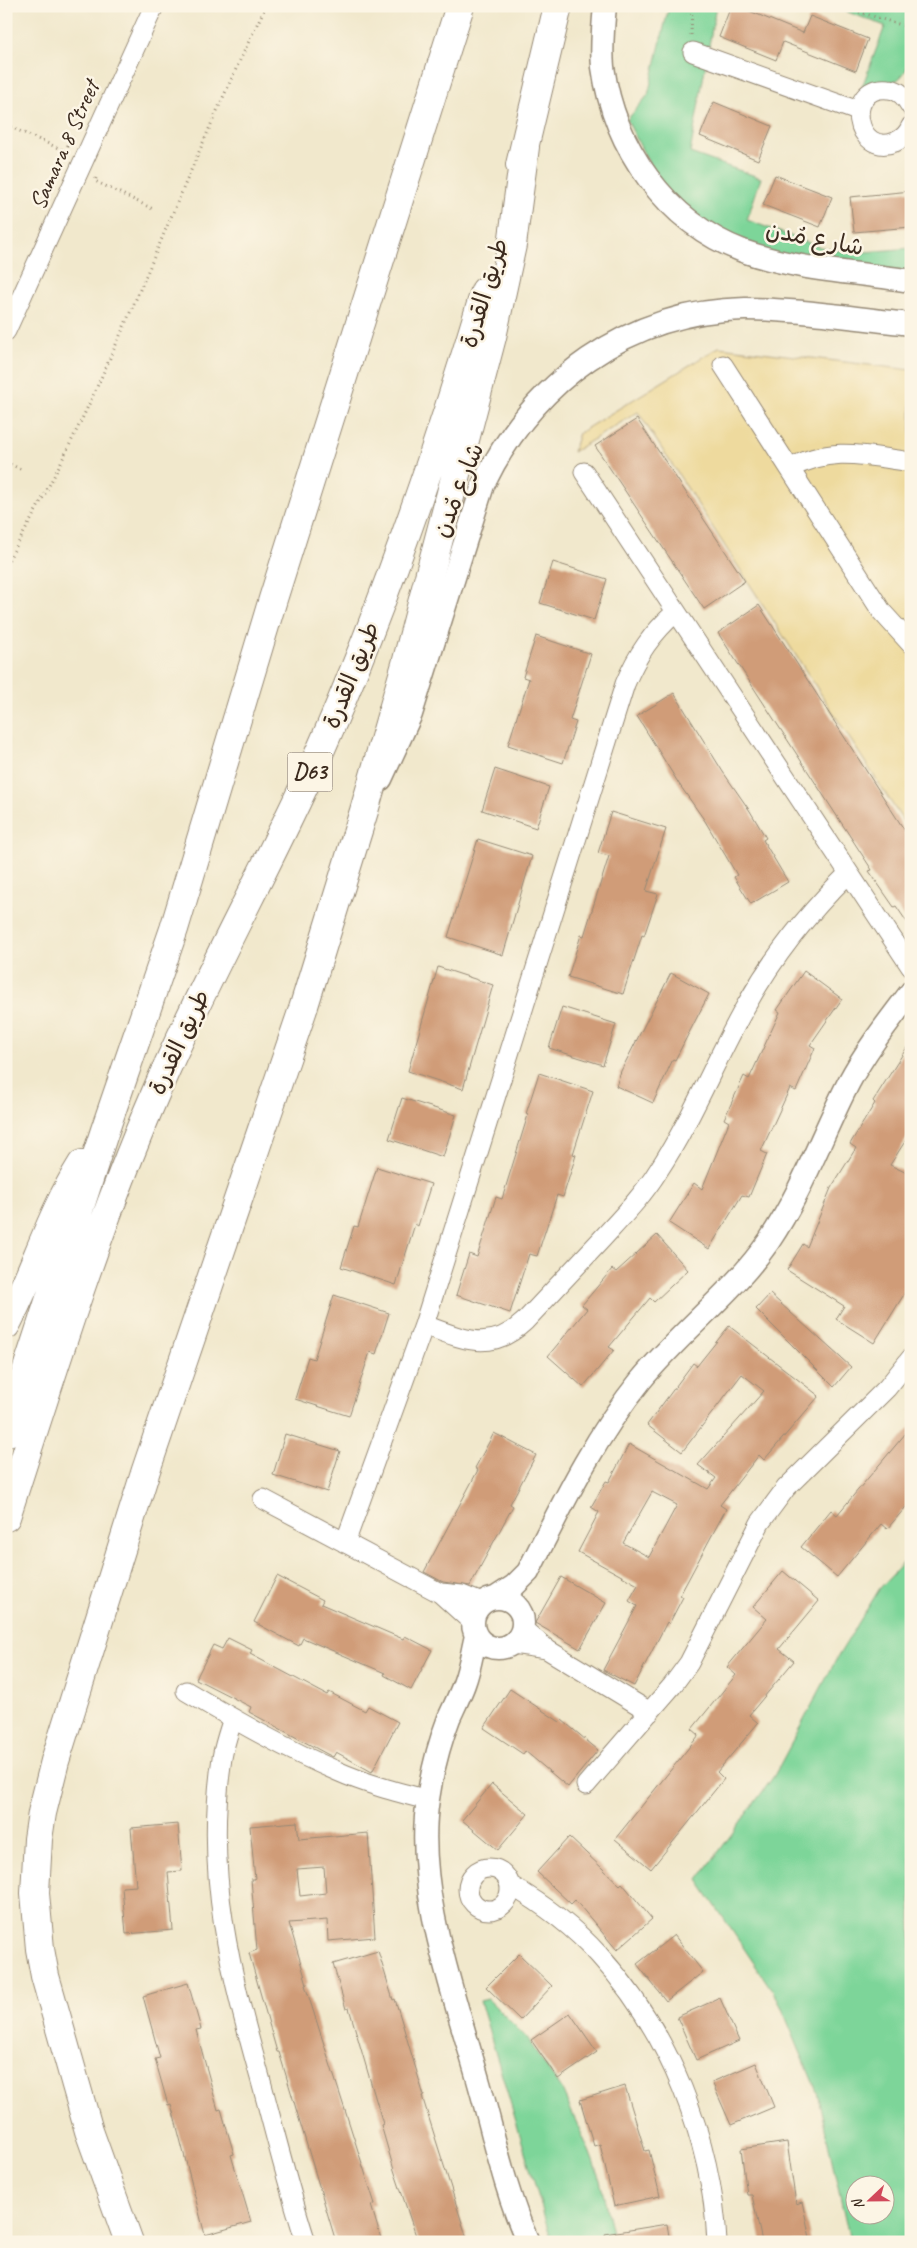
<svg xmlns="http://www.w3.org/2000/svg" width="917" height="2248" font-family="Caveat,'Playpen Sans Arabic',sans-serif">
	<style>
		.green { fill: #7dd599; stroke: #5c805c; fill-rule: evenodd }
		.sand { fill: #eeda9e; stroke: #94825e }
		.building { fill: #d09c78; fill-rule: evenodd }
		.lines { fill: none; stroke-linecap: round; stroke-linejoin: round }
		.minor-casing { stroke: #968975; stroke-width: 21 }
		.tertiary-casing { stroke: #968975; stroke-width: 25 }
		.primary-casing { stroke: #968975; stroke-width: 30 }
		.path { stroke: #968975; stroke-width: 3; stroke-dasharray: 1 4; stroke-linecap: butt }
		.minor { stroke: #fff; stroke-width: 19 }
		.tertiary { stroke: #fff; stroke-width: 22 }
		.primary { stroke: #fff; stroke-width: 28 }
		.labels { text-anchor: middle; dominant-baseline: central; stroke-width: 5; stroke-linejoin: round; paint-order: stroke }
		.shield { fill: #fcf5e5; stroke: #75675a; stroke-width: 1 }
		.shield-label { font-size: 22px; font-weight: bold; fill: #3b2a1e }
		.street-label { font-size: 24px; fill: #3b2a1e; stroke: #fcf5e5 }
	</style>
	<rect width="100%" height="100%" fill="#fcf5e5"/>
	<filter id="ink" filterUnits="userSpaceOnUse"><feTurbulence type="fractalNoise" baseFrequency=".02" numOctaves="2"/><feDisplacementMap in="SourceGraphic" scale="10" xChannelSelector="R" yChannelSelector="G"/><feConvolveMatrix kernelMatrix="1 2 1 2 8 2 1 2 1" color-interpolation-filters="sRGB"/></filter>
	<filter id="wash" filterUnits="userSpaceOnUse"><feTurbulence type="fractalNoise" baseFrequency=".0096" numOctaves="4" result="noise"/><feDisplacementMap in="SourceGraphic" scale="20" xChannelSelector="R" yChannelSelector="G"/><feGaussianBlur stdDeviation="1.12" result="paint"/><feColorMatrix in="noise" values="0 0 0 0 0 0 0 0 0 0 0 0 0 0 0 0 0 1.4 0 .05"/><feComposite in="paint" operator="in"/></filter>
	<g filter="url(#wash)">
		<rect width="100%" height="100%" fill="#f1e8cc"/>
		<path class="green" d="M669 6H716L690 153 761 178 747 220 820 247 853 253 911 248V277L752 254 668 201 627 120 648 95Z
			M832 6H911C911 27 917 67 897 80 887 85 873 86 862 87L885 26Z
			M911 1555V2242H850L817 2092 778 1999 698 1880 774 1776 837 1658 880 1588ZM854 2186H884V2216H854Z
			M488 1999 526 2037 562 2090 590 2153 600 2180 614 2242H552L480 2001Z"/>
		<path class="sand" d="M719 347 911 370V833L638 412 573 452 579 433Z"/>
		<g id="blocks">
			<path class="building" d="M731 6H737L803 33 810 16 868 39 856 71 783 42 776 60 719 37Z
				M714 102 772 126 758 160 700 136Z
				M775 175 832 197 820 227 763 205Z
				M911 191V227L854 232 850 197Z
				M637 419 745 581 704 609 595 446Z
				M553 562 607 579 594 620 540 603Z
				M759 605 907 834 905 835 911 844V928L896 906 894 907 869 871 872 870 718 633Z
				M536 636 591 654 570 720 576 722 563 763 508 745 529 679 523 677Z
				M674 693 723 772 750 811 766 838 763 840 788 882 751 904 734 877 737 875 705 821 679 784 637 716Z
				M495 769 549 787 536 828 482 810Z
				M611 812 666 829 646 891 658 894 644 936 642 935 623 994 568 977 581 935 584 936 609 856 598 853Z
				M478 839 532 856 503 955 448 937Z
				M438 967 493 985 463 1089 408 1071Z
				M804 971 842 999 810 1045 815 1048 796 1091 790 1088 761 1151 767 1154 749 1197 742 1195 709 1249 669 1223 694 1183 702 1189 729 1122 724 1119 744 1076 749 1079 780 1012 777 1010Z
				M671 973 709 994 675 1060 673 1059 653 1103 616 1086 621 1071Z
				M562 1007 616 1024 603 1065 549 1048Z
				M911 1041V1132L890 1165 911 1175V1283L874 1343 836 1319 844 1306 787 1270 803 1244 807 1247 831 1188 856 1148 850 1144 875 1103 873 1101Z
				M539 1073 593 1091 573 1154 576 1155 563 1197 557 1195 537 1256 529 1254 510 1313 456 1295 469 1254 477 1257 496 1197 502 1199 528 1115 526 1114Z
				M402 1098 456 1115 443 1157 389 1139Z
				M377 1167 431 1184 418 1226 415 1224 396 1285 341 1267 354 1226 358 1227Z
				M657 1235 688 1270 654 1302 650 1298 609 1347 614 1350 583 1387 548 1356 587 1309 582 1305 612 1269 616 1272Z
				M770 1294 851 1367 834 1387 756 1309Z
				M334 1295 389 1313 376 1354 370 1352 349 1416 295 1399 308 1357 314 1359Z
				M729 1326 819 1396 764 1460 759 1455 720 1505 726 1509 680 1595 683 1597 669 1624 667 1622 634 1686 603 1670 637 1606 629 1601 638 1585 578 1552 599 1512 591 1507 606 1481 609 1482 629 1444 708 1489 716 1478 698 1465 764 1391 742 1374 682 1452 647 1425 693 1363 697 1366ZM652 1492 677 1505 649 1557 623 1543Z
				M911 1427V1501L887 1529 881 1524 837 1577 801 1547 831 1510 837 1515Z
				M494 1433 536 1455 510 1504 513 1506 470 1586 443 1582 424 1572 478 1470 475 1468Z
				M285 1434 340 1451 327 1492 273 1475Z
				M783 1571 819 1601 779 1649 794 1661 749 1715 758 1723 717 1772 724 1779 651 1869 615 1839 699 1735 692 1729 736 1675 727 1667 767 1619 753 1607Z
				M277 1576 323 1600 321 1604 403 1639 405 1636 432 1650 411 1690 384 1675 385 1673 303 1638 299 1646 254 1622Z
				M561 1577 606 1603 580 1649 535 1623Z
				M228 1638 252 1650 250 1654 327 1695 329 1692 365 1711 368 1706 398 1722 372 1772 336 1752 333 1757 327 1754 249 1712 251 1707 196 1679 213 1645 222 1649Z
				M510 1689 560 1722 562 1720 598 1750 568 1787 525 1751 523 1754 484 1728Z
				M492 1784 528 1814 498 1850 462 1820Z
				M297 1822 299 1839 368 1833 375 1937 328 1941 327 1920 289 1923 307 1984 305 1985 375 2204 371 2205 382 2242H336L279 2052H277L249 1953 257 1950 251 1879H255L250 1826ZM324 1867 326 1893 300 1896 297 1869Z
				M178 1824 182 1871 168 1872 173 1930 126 1934 122 1887 136 1886 131 1828Z
				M569 1837 620 1885 622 1883 652 1919 617 1950 575 1900 571 1904 537 1872Z
				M674 1935 703 1972 666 2001 637 1964Z
				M378 1951 393 2000 395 1999 424 2096H422L468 2242H418L394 2170 381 2125 383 2124 349 2008 346 2009 333 1964Z
				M519 1954 552 1986 520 2020 486 1987Z
				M188 1983 201 2029 196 2030 218 2110 221 2109 234 2154 231 2155 251 2222 205 2235 171 2104 168 2105 155 2059 160 2058 143 1996Z
				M720 1998 739 2041 696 2060 677 2017Z
				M570 2013 597 2052 558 2079 531 2040Z
				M756 2063 774 2107 731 2125 712 2082Z
				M625 2086 645 2151 649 2150 660 2196 614 2206 600 2144 594 2146 580 2100Z
				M787 2142 796 2204 802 2202 811 2242H762L752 2195H747L741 2149Z
				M667 2224 670 2242H606L605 2234Z"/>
		</g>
	</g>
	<g filter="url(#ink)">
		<use href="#blocks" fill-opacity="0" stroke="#968975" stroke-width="1"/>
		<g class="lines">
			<defs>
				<path id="minor" d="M693 52 858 111
					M911 107C906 98 899 89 888 89 843 85 855 158 895 142 902 139 908 134 911 126
					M6 331 154 6
					M723 365 882 612 911 644
					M790 469C829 445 868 456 911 462
					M584 472 911 967
					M424 1325C464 1339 490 1354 525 1321 550 1294 575 1268 600 1241 621 1218 642 1197 658 1171 693 1118 716 1058 747 1004 775 954 808 913 849 873
					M263 1499 440 1593 472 1622
					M345 1543 424 1325 625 684C637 655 652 633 676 612
					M441 1593 462 1595 482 1603
					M523 1629 548 1650 650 1712
					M513 1644 547 1649
					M186 1691C235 1720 285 1749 337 1771 366 1784 397 1792 428 1800
					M233 1718C229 1731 224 1745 222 1758 204 1875 231 1974 262 2085 276 2137 289 2190 306 2242
					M586 1785 672 1686 689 1663 760 1523 786 1488 887 1388 911 1358
					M468 1889a21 21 0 1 1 42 0a21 21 0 1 1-42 0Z
					M510 1885C543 1904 573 1926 599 1955 669 2031 712 2139 717 2242"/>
				<path id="tertiary" d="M605 6C603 26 601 47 603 67 614 147 666 222 743 251 796 270 855 272 911 281
					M381 779 411 714 483 485C532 382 628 311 745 309 800 309 856 319 911 324
					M497 1597 514 1586 528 1572C562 1505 594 1438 641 1380 681 1331 733 1293 769 1241 802 1192 822 1134 849 1082 866 1050 889 1021 911 992
					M473 1623a25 25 0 1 1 50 0a25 25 0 1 1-50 0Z
					M476 1636C472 1652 470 1668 464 1684 460 1695 454 1707 449 1718 439 1744 432 1772 428 1799 414 1889 455 1996 479 2083 494 2136 505 2192 528 2242"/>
				<path id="primary" d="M520 165 558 6
					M6 1325C34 1272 50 1215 82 1164
					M6 1433 105 1130 174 929 273 599 460 6
					M6 1517C52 1374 96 1230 156 1092 205 978 266 871 317 758 384 607 438 449 485 291
					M129 2242 89 2131 45 1976 40 1949 35 1893 38 1839 42 1813 55 1761 146 1470 303 1009 364 811 406 664 492 337 512 245 525 147"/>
			</defs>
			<use href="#minor" class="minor-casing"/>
			<use href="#tertiary" class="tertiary-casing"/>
			<use href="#primary" class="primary-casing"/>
			<path class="path" d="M840 6 911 28
				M691 35 692 6
				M6 125 65 151 74 133
				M96 178 95 181 155 210
				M6 462 22 470
				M6 564C110 387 175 190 266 6"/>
			<use href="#minor" class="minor"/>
			<use href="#tertiary" class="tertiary"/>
			<use href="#primary" class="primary"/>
		</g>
	</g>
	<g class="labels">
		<rect class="shield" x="287.5" y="752.5" width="45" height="39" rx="4"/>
		<g class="shield-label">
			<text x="310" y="772">D63</text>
		</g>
		<g class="street-label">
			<text transform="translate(64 145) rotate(-66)">Samara 8 Street</text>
			<text transform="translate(815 238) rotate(11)">شارع مُدن</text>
			<text transform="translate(484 293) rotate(-73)">طريق القدرة</text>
			<text transform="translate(458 490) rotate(-68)">شارع مُدن</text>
			<text transform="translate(351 675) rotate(-68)">طريق القدرة</text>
			<text transform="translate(179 1042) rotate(-65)">طريق القدرة</text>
		</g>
	</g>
	<rect width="917" height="2248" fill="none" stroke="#fcf5e5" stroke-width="25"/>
	<g transform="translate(870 2200) rotate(248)"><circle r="24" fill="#fcf5e5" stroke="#afa495"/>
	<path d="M0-4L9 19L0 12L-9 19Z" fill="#d1495b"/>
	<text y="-8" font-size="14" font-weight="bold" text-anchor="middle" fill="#3b2a1e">N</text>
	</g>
</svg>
